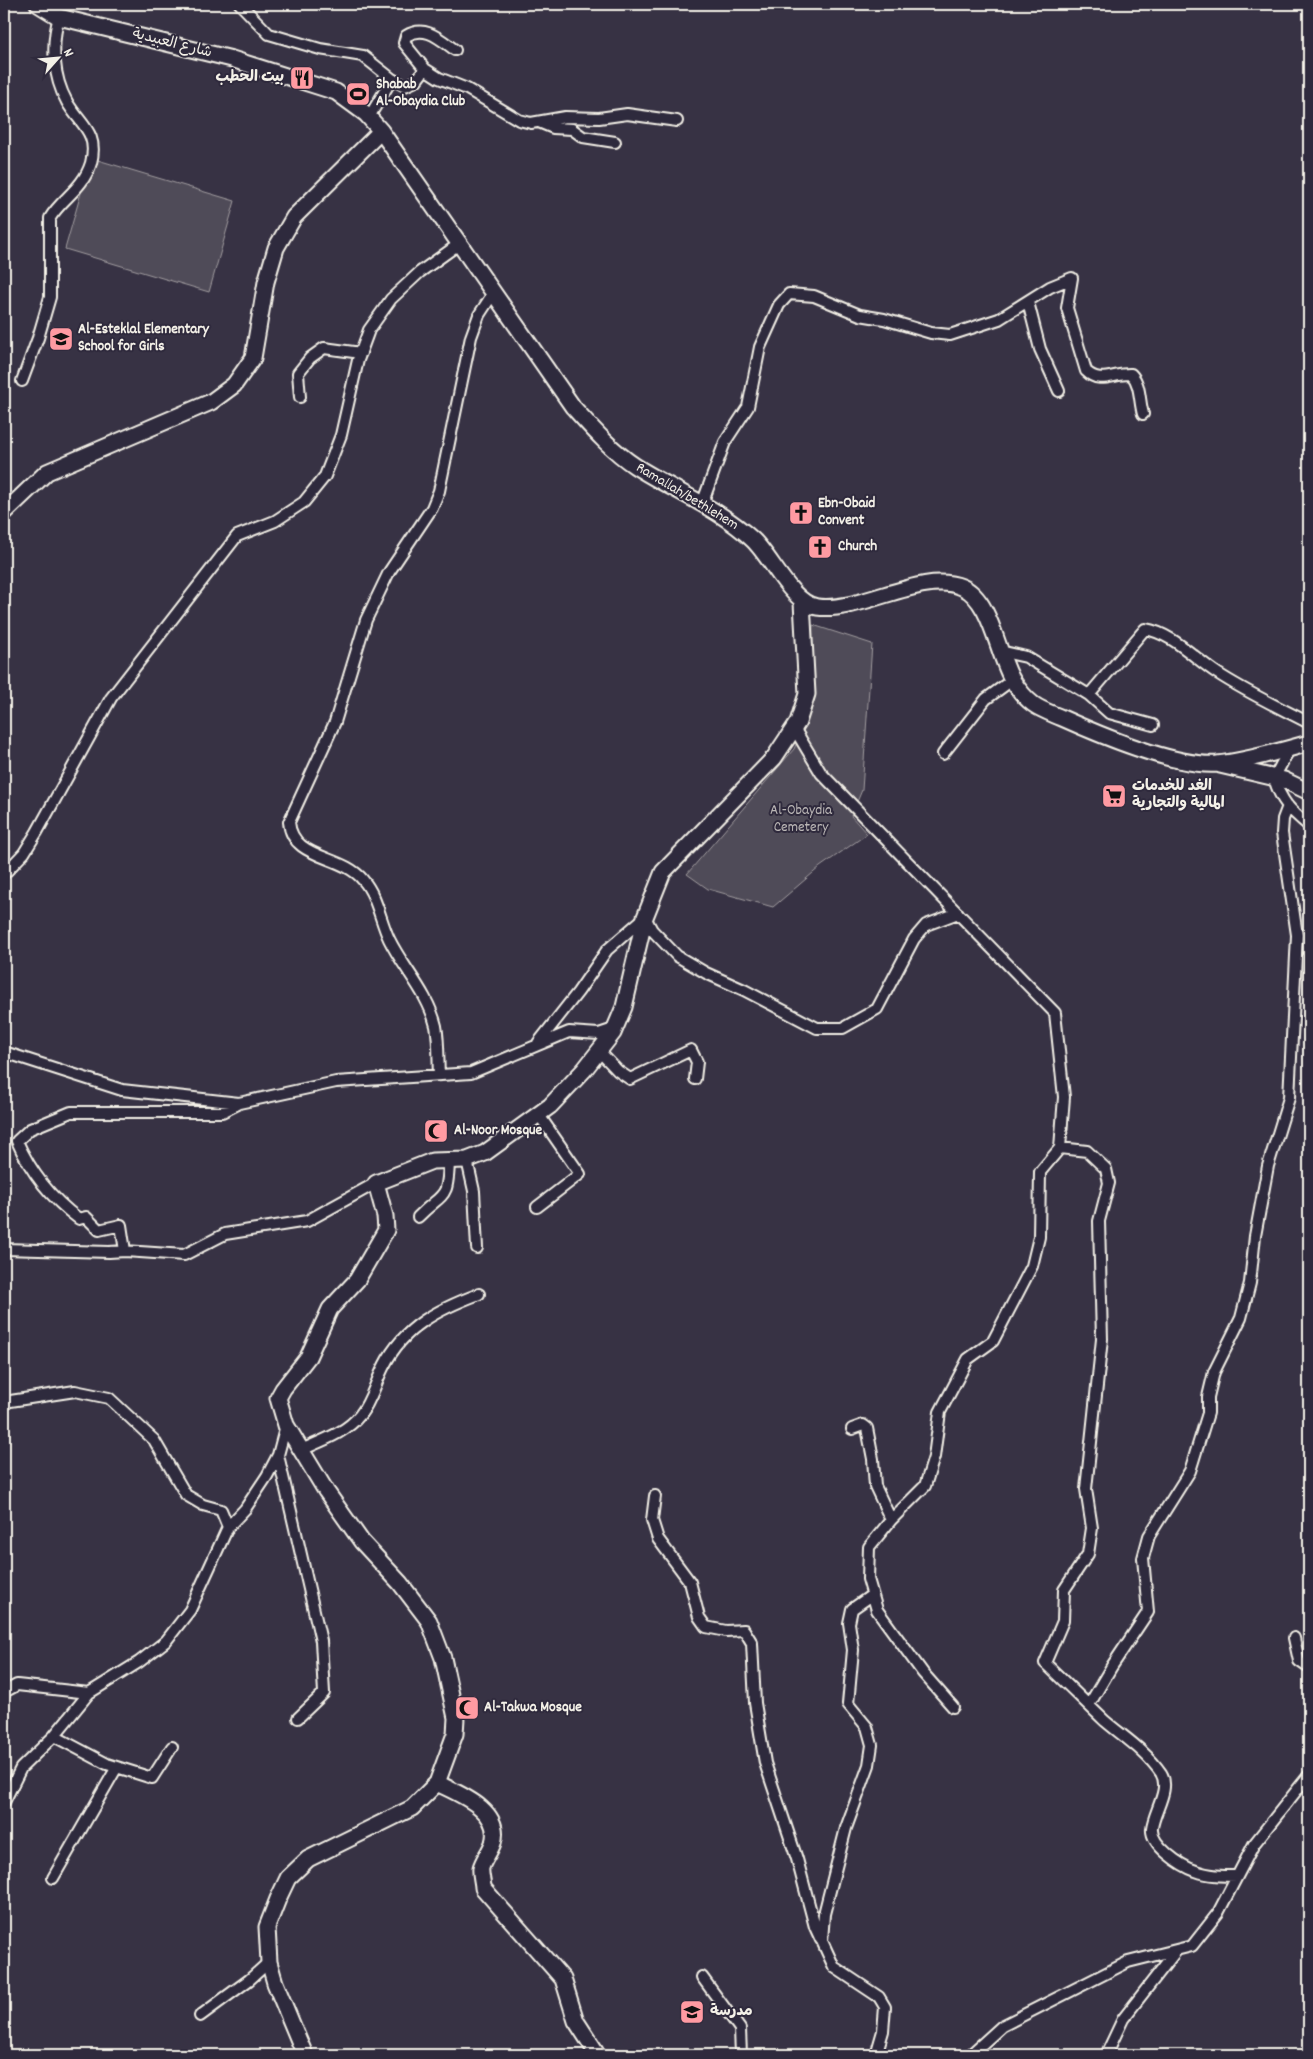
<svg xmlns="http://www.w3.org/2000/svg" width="1313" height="2059" font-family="Dekko,'Playpen Sans Arabic',sans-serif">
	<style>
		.green { fill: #504b59; stroke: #a29ea0 }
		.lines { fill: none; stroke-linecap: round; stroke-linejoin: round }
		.street-casing { stroke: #f4f1e8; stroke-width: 14 }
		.secondary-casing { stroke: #f4f1e8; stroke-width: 19 }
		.street { stroke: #2f2a3d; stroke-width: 10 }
		.secondary { stroke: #2f2a3d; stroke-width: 15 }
		.labels { text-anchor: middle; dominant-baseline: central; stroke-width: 4; stroke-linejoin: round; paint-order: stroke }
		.street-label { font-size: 15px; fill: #f4f1e8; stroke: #2f2a3d }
		.poi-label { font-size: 15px; font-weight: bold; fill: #f4f1e8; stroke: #2f2a3d; text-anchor: start }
		.park-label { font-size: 15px; fill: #bbb7b6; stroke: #2f2a3d }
	</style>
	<rect width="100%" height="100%" fill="#373244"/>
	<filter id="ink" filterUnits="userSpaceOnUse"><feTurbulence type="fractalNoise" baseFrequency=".02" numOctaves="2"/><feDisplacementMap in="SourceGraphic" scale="10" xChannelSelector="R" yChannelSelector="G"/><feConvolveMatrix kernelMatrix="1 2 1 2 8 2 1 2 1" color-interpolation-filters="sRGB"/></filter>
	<g filter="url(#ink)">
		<path class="green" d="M91 158 235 201 209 292 65 249Z
			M813 625 872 644 862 790 851 816 867 834 820 867 773 907 708 889 687 874 794 749 811 711Z"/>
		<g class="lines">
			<defs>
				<path id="street" d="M240 4 269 34 320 49 363 56 392 79
					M425 69 404 43 406 36C425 24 440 39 455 50
					M369 117 392 79 405 86 416 81 425 69 439 78 467 89 519 120 531 123 565 117 599 118 627 114 677 121
					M541 123 553 128 572 129 583 137 615 142
					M1028 302 1040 349 1059 391
					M22 381 38 338 50 297V218C62 198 83 189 91 163 99 132 80 125 67 102 53 77 51 44 59 17
					M300 397 298 373 310 358 324 348 361 353
					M702 504 725 442 748 407 760 347 779 305 789 294 814 296 860 315 884 319 931 333 950 335 999 319 1050 287 1072 278 1067 308 1086 371C1100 385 1113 373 1131 374 1141 384 1139 401 1143 414
					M1000 651 1026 657 1089 695
					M1153 725 1109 713 1089 695 1145 629C1172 633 1194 658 1217 673 1246 692 1278 707 1309 723
					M794 728 821 773 1055 1013 1064 1097 1060 1148 1040 1172 1039 1237 1032 1266 993 1341 968 1359 940 1412 934 1457 925 1486 891 1520 869 1547 868 1579 877 1610 923 1673 953 1707
					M1290 748 1274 778C1281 802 1290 810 1309 826
					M943 754 986 699 1012 680
					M4 874 24 853 37 832 111 698 237 536 275 521 304 502 325 476 341 435 358 360 369 330 391 299 420 272 459 244
					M538 1043 578 992 607 950 645 917 652 930 677 956 706 973 744 990 817 1028H843L877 1009 914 939 926 925 958 913
					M599 1051 618 1071 630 1079 691 1050 697 1062 695 1079
					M4 1052 122 1090 239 1103 336 1082 471 1073 569 1032 599 1034 614 1029
					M439 1075C438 1059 439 1041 436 1026 428 993 403 968 389 939 380 920 377 896 363 880 342 854 292 860 289 822L335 722 366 620 389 572 432 508 439 491 471 337 479 315 494 292
					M1060 1148 1087 1151 1106 1169 1109 1183 1099 1221 1102 1339 1086 1489 1092 1528 1088 1554 1064 1590 1063 1621 1045 1663C1065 1682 1085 1702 1105 1721 1125 1738 1146 1751 1161 1773 1171 1789 1154 1811 1152 1828 1150 1845 1181 1866 1196 1871 1209 1876 1223 1876 1237 1876
					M467 1160 474 1191 477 1248
					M537 1207 580 1174 539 1115
					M418 1217C444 1191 448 1201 449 1160
					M4 1249 109 1252 125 1251 184 1255 225 1234 307 1221 376 1183
					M125 1251 121 1225 99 1230 86 1217 79 1219C52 1199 31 1173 17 1141L30 1129 71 1112H222L238 1104
					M4 1402 75 1391 109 1398 154 1440 186 1495 203 1505 221 1510 228 1527
					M852 1429 863 1425 867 1428 873 1459 875 1486 891 1520
					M301 1450C321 1441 346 1433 360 1415 371 1402 376 1381 384 1366 404 1326 439 1309 479 1294
					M278 1455 321 1641 324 1693 298 1718
					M655 1496 652 1520 658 1539 690 1582 699 1617 706 1627 726 1631 744 1630 752 1643 755 1703 765 1763 797 1859 815 1927 821 1940
					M872 1595 852 1609 849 1623 853 1650 848 1704 867 1727 872 1745 869 1765 846 1828 824 1914 822 1941 834 1967 879 1997 885 2007 883 2031 876 2055
					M1294 1638 1299 1661 1309 1668
					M4 1692 17 1685 89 1693 139 1662 166 1641 190 1610 228 1527 245 1509 267 1476 278 1455 286 1425
					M1089 1705 1112 1666 1148 1612 1143 1558 1149 1536 1190 1471 1208 1413V1397L1214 1372 1241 1318 1250 1283 1255 1236 1268 1166 1289 1098 1297 935 1282 833 1283 819 1288 806
					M54 1736 107 1764 152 1778 172 1747
					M4 1802 21 1768 54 1736 89 1693
					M53 1878 117 1767
					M702 1977 740 2029 741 2055
					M200 2016 249 1980 269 1962
					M970 2055 1002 2026 1128 1962 1192 1946 1218 1913 1254 1844 1309 1775
					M1106 2055 1123 2019 1176 1951"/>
				<path id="secondary" d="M38 4 59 17 232 59 336 92 366 114 381 131 573 407C592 428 611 450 635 466 674 491 719 508 753 540 771 557 792 604 817 607 861 613 922 570 962 587 992 600 997 655 1013 681 1018 689 1025 698 1033 704 1041 710 1053 714 1062 718 1100 735 1176 767 1217 764 1246 761 1281 751 1309 743
					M4 513 47 472 211 402 234 385 253 358 266 282 276 248 294 217 381 131
					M1220 765 1284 780 1309 792
					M437 1783C459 1794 503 1810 493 1843 490 1852 483 1860 481 1868 480 1874 483 1882 483 1888L563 1979 576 2021 598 2055
					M305 2055 275 1983 269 1962 267 1927 278 1899 288 1878 308 1859 412 1808 437 1783 455 1734 456 1718 443 1658 429 1621 400 1583 362 1542 326 1491 286 1425 278 1398 283 1389 308 1357 330 1309 357 1280 386 1230 385 1216 376 1183 432 1161 467 1160 485 1153 550 1106 584 1070 613 1033 624 1007 645 917 663 872 774 758 798 722 807 694 802 602"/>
			</defs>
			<use href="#street" class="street-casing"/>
			<use href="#secondary" class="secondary-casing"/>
			<use href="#street" class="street"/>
			<use href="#secondary" class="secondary"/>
		</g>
	</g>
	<defs>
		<symbol id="restaurant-square" viewBox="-11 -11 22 22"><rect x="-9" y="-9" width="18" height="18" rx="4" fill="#ff9aa2" stroke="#2f2a3d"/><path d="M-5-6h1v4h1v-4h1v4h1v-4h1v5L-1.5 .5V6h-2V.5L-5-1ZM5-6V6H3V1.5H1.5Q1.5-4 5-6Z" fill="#111"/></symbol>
		<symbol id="stadium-square" viewBox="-11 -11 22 22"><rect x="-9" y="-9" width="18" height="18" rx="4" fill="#ff9aa2" stroke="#2f2a3d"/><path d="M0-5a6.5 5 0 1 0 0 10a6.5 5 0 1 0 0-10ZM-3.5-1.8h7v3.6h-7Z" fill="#111"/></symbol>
		<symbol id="school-square" viewBox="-11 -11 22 22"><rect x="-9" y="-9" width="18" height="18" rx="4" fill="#ff9aa2" stroke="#2f2a3d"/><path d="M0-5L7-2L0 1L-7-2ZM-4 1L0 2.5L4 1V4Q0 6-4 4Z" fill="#111"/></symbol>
		<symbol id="church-square" viewBox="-11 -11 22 22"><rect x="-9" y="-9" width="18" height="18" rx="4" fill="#ff9aa2" stroke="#2f2a3d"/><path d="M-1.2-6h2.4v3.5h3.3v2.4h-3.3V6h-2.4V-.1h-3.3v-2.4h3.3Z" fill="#111"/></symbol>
		<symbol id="supermarket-square" viewBox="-11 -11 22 22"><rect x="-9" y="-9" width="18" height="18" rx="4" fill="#ff9aa2" stroke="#2f2a3d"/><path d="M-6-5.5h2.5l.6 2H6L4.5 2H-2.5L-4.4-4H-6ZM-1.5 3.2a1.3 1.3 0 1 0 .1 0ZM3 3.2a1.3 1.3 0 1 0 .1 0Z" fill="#111"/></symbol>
		<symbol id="mosque-square" viewBox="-11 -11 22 22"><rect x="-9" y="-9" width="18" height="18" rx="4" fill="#ff9aa2" stroke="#2f2a3d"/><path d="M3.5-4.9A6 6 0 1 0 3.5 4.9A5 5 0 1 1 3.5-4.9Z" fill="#111"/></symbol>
	</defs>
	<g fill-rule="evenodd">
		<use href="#restaurant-square" x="288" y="64" width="28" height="28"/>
		<use href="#stadium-square" x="344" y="80" width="28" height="28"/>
		<use href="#school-square" x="47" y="325" width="28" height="28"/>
		<use href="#church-square" x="787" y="499" width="28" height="28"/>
		<use href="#church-square" x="806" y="533" width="28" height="28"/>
		<use href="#supermarket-square" x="1100" y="782" width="28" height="28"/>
		<use href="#mosque-square" x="422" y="1117" width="28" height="28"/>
		<use href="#mosque-square" x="453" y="1694" width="28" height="28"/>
		<use href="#school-square" x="678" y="1998" width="28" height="28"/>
	</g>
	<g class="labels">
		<g class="street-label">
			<text transform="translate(172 44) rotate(14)">شارع العبيدية</text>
			<text transform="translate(687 497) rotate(31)">Ramallah/bethlehem</text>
		</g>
		<g class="poi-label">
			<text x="284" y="78" text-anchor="end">بيت الحطب</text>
			<text x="376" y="85">Shabab<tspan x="376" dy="17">Al-Obaydia Club</tspan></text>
			<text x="78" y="330">Al-Esteklal Elementary<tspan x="78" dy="17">School for Girls</tspan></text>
			<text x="818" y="504">Ebn-Obaid<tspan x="818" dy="17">Convent</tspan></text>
			<text x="838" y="547">Church</text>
			<text x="1132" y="787">الغد للخدمات<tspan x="1132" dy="17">المالية والتجارية</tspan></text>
			<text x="454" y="1131">Al-Noor Mosque</text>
			<text x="484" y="1708">Al-Takwa Mosque</text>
			<text x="710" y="2012">مدرسة</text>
		</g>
		<g class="park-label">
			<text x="801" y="811">Al-Obaydia<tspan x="801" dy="17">Cemetery</tspan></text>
		</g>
	</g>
	<rect width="1313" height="2059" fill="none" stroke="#2f2a3d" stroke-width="20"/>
	<rect x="10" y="10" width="1293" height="2039" fill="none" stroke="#f4f1e8" stroke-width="2" filter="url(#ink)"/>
	<g transform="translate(58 58) rotate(63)" stroke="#2f2a3d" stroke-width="4" paint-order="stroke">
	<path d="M0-4L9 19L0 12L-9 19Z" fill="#f4f1e8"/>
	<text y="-8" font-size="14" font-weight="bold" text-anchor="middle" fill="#f4f1e8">N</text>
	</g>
</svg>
